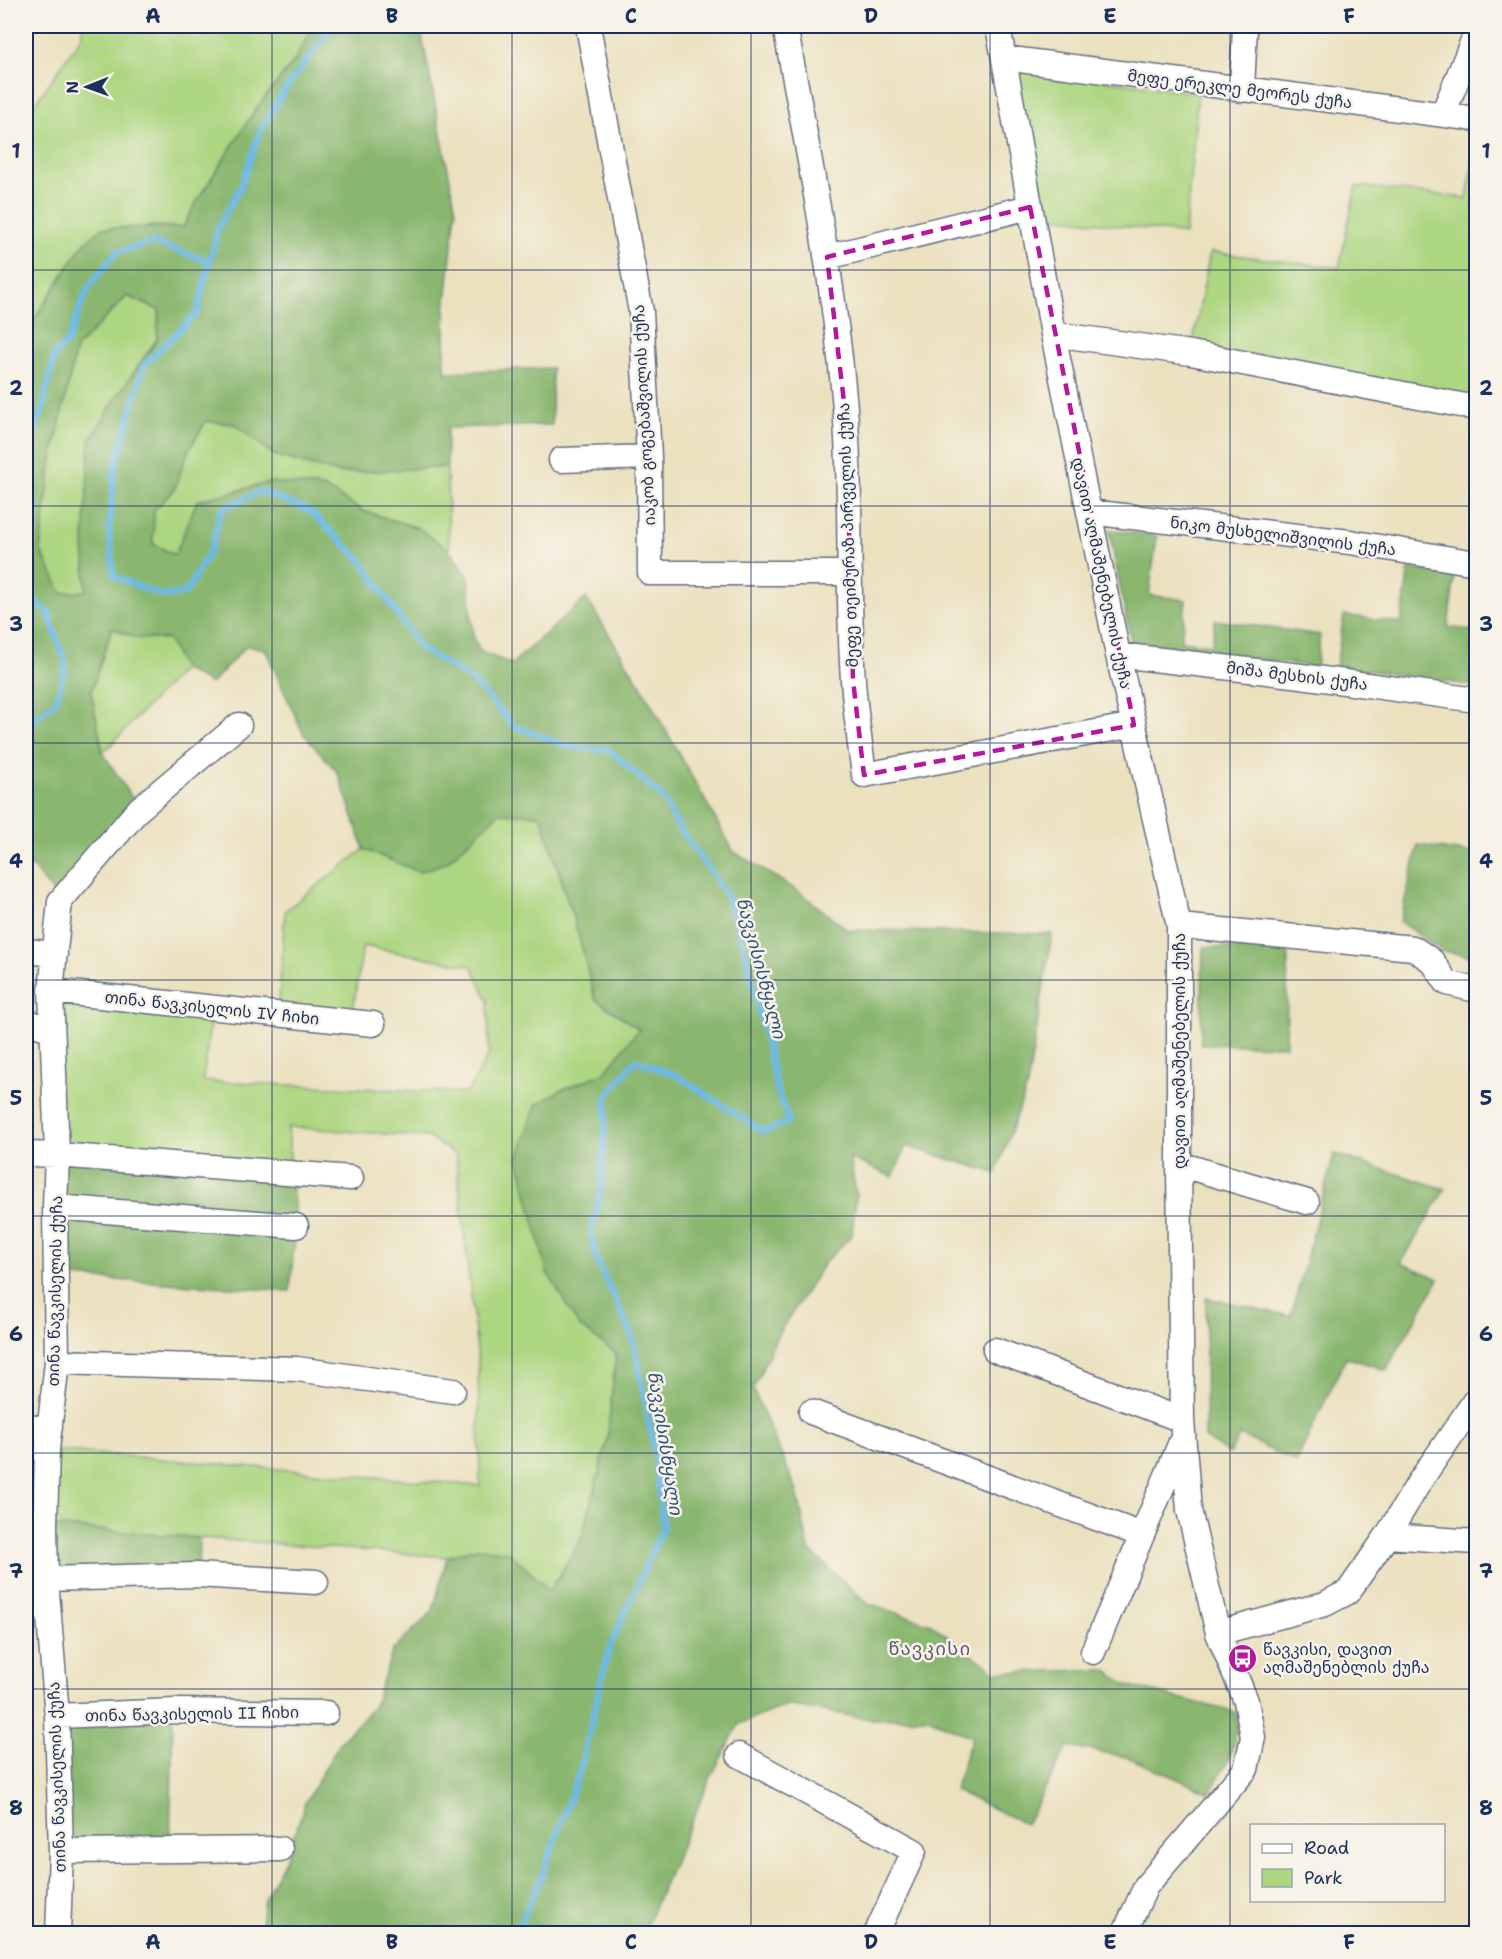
<svg xmlns="http://www.w3.org/2000/svg" width="1502" height="1959" font-family="'Shantell Sans','Noto Sans Georgian',sans-serif">
	<style>
		.green { fill: #add681; stroke: #648270; stroke-width: 1.5 }
		.forest { fill: #8ab76f; stroke: #527366; stroke-width: 1.5; fill-rule: evenodd }
		.lines { fill: none; stroke-linecap: round; stroke-linejoin: round }
		.stream { stroke: #6dbae7; stroke-width: 6 }
		.minor-casing { stroke: #646d80; stroke-width: 27 }
		.minor { stroke: #fff; stroke-width: 24 }
		.marked { fill: none; stroke: #b5179e; stroke-width: 4.5; stroke-dasharray: 12 8; stroke-linejoin: round }
		.grid { fill: none; stroke: #1b2f5e; stroke-width: 1.5; stroke-opacity: 0.55 }
		.labels { text-anchor: middle; dominant-baseline: central; stroke-width: 5; stroke-linejoin: round; paint-order: stroke }
		.street-label { font-size: 16px; fill: #1b2f5e; stroke: #f7f3e8 }
		.poi-label { font-size: 16px; fill: #1b2f5e; stroke: #f7f3e8; text-anchor: start }
		.water-label { font-size: 18px; font-style: italic; fill: #305280; stroke: #f7f3e8 }
		.neighbourhood-label { font-size: 18px; letter-spacing: 1.5px; fill: #5e546f; stroke: #f7f3e8 }
		.neatline { fill: none; stroke: #1b2f5e; stroke-width: 2 }
		.grid-label { font-size: 20px; text-anchor: middle; font-weight: bold; fill: #1b2f5e }
	</style>
	<rect width="100%" height="100%" fill="#f7f3e8"/>
	<filter id="ink" filterUnits="userSpaceOnUse"><feTurbulence type="fractalNoise" baseFrequency=".0167" numOctaves="2"/><feDisplacementMap in="SourceGraphic" scale="12" xChannelSelector="R" yChannelSelector="G"/><feConvolveMatrix kernelMatrix="1 2 1 2 8 2 1 2 1" color-interpolation-filters="sRGB"/></filter>
	<filter id="wash" filterUnits="userSpaceOnUse"><feTurbulence type="fractalNoise" baseFrequency=".008" numOctaves="4" result="noise"/><feDisplacementMap in="SourceGraphic" scale="24" xChannelSelector="R" yChannelSelector="G"/><feGaussianBlur stdDeviation="1.35" result="paint"/><feColorMatrix in="noise" values="0 0 0 0 0 0 0 0 0 0 0 0 0 0 0 0 0 1.4 0 .05"/><feComposite in="paint" operator="in"/></filter>
	<g filter="url(#wash)">
		<rect width="100%" height="100%" fill="#ebe1bf"/>
		<path class="green" d="M82 26H313L295 60 256 109 200 196 183 227 148 226 82 246 26 332V117L82 36Z
			M1014 68 1198 93 1185 234 1039 215Z
			M1476 144V403L1192 348 1210 252 1339 268 1356 186 1467 198Z
			M127 296 159 310 157 339 114 401 84 538 86 591 61 593 40 550 52 459 76 348Z
			M206 421 234 424 274 455 339 473 447 467 449 550 418 528 363 511 323 487 186 532 175 555 153 544 154 510 174 490 188 451Z
			M112 628 137 638 168 639 183 669 103 753 91 692Z
			M499 812 541 815 578 933 595 999 639 1029 605 1073 559 1091 579 1326 616 1353 607 1442 582 1538 550 1591 509 1552 476 1548 447 1557 50 1526 54 1450 480 1486 478 1361 456 1155 428 1137 288 1127 291 1173 57 1155 51 991 212 1008 203 1081 467 1093 489 1054 488 1000 472 966 363 946 351 1022 278 1015 285 911 364 849 419 872 447 862Z"/>
		<path class="forest" d="M313 26H420L456 211 445 310V372L552 368V425L447 428V467L339 473 274 455 234 424 206 421 188 451 174 490 154 510 153 544 175 555 197 501 271 482 323 487 363 511 418 528 449 550 468 576 473 636 481 652 512 664 586 598 641 686 734 852 798 891 848 930 1052 934 1027 1087 996 1173 906 1146 893 1177 850 1158 856 1195 852 1235 825 1262 778 1334 753 1389 797 1491 809 1550 867 1603 931 1624 996 1672 1106 1670 1126 1685 1235 1712 1238 1726 1229 1759 1210 1793 1127 1757 1068 1746 1026 1824 954 1790 972 1737 928 1718 870 1719 787 1705 739 1724 711 1777 643 1933H260L264 1900 290 1850 305 1803 339 1744 374 1706 393 1650 433 1611 447 1557 476 1548 509 1552 550 1591 582 1538 607 1442 616 1353 579 1326 547 1272 518 1158 536 1105 559 1091 604 1073 639 1029 595 999 578 933 541 815 499 813 447 862 419 872 364 849 338 773 303 733 265 649 246 646 211 684 183 669 168 639 137 638 112 628 91 692 103 753 139 809 60 901 26 859V332L82 246 102 228 183 227 200 196 256 109 295 60ZM127 296 159 310 157 340 114 401 90 441 84 538 86 591 62 593 40 549 52 459 76 348Z
			M1109 530 1157 536 1149 595 1186 600 1181 641 1212 645 1215 620 1320 635 1316 667 1131 641Z
			M1409 569 1455 575 1448 627 1476 631V686L1336 666 1344 615 1401 623Z
			M1418 845 1476 854V957L1442 951 1400 922Z
			M1203 947 1288 949 1286 1046 1201 1044Z
			M1334 1154 1445 1189 1401 1263 1439 1279 1386 1370 1346 1357 1296 1462 1240 1435 1229 1454 1205 1438 1206 1298 1291 1316Z
			M57 1155 291 1173 296 1226 290 1291 56 1276Z
			M50 1526 199 1538 198 1572 53 1576Z
			M173 1719 170 1847 67 1848 64 1723Z"/>
		<g class="lines">
			<path class="stream" d="M333 26 288 85 260 132 241 186 218 228 197 313 144 365 115 468 109 530 114 576 163 596 186 593 211 549 221 510 261 491 310 511 362 561 420 648 472 680 514 726 573 748 609 750 663 798 674 820 726 894 745 950 778 1093 789 1121 764 1132 676 1075 635 1060 607 1096 601 1191 591 1233 597 1261 632 1335 654 1447 663 1527 609 1649 580 1770 541 1878 516 1934
				M26 447 41 416 55 354 68 341 87 290 115 253 153 242 210 262
				M26 591 49 614 66 665 56 701 31 722H26"/>
		</g>
	</g>
	<g filter="url(#ink)">
		<g class="lines">
			<defs>
				<path id="minor" d="M588 26 641 312 649 457 650 573H850
					M785 26C809 157 836 288 846 421 852 507 847 593 853 680 855 711 860 743 864 775L1134 725
					M998 26 1053 334 1118 655 1179 926V1164L1182 1420 1189 1510 1218 1633 1246 1701 1253 1737 1246 1769 1146 1886 1124 1934
					M1004 58 1476 119
					M1242 90 1245 26
					M1443 114 1476 33
					M827 257 1030 207
					M1053 334 1191 353 1476 408
					M561 460 649 457
					M1089 512 1350 542 1476 563
					M1118 655 1301 676 1476 700
					M1179 926 1413 948 1432 961 1447 983 1476 990
					M26 951 55 954
					M51 991 373 1024
					M26 1021 52 1030
					M26 1154 57 1155 351 1178
					M1179 1164 1307 1202
					M55 1207 296 1226
					M995 1350 1182 1420
					M57 1362 297 1369 453 1391
					M811 1412 1142 1535
					M26 1428 50 1427
					M1387 1536 1420 1481 1476 1399
					M46 1579 196 1575 316 1582
					M26 1606 48 1605
					M1218 1633 1325 1604 1348 1592 1387 1536 1476 1542
					M1093 1652 1181 1442
					M57 1716 175 1711 326 1713
					M739 1755 914 1851 876 1934
					M61 1851 280 1849
					M58 1934 61 1851 57 1716 46 1579 45 1526 47 1450 57 1362 55 1207 57 1155 51 991 60 901 139 809 239 725"/>
			</defs>
			<use href="#minor" class="minor-casing"/>
			<use href="#minor" class="minor"/>
		</g>
	</g>
	<path class="marked" d="M1030 207 1134 725 864 775 853 680 846 419 827 257Z"/>
	<path class="grid" d="M272 26V1934M512 26V1934M751 26V1934M990 26V1934M1230 26V1934M26 270H1476M26 506H1476M26 743H1476M26 980H1476M26 1216H1476M26 1453H1476M26 1689H1476"/>
	<defs>
		<symbol id="bus-disc" viewBox="-11 -11 22 22"><circle r="9.5" fill="#b5179e" stroke="#f7f3e8"/><path d="M-5-6H5V4H4V6H2V4H-2V6H-4V4H-5ZM-3.5-4V0h7V-4ZM-3.5 1.2v1.5H-2V1.2ZM2 1.2v1.5H3.5V1.2Z" fill="#fff"/></symbol>
	</defs>
	<g fill-rule="evenodd">
		<use href="#bus-disc" x="1226" y="1642" width="33" height="33"/>
	</g>
	<g class="labels">
		<g class="street-label">
			<text transform="translate(1240 89) rotate(7)">მეფე ერეკლე მეორეს ქუჩა</text>
			<text transform="translate(644 415) rotate(-93)">იაკობ გოგებაშვილის ქუჩა</text>
			<text transform="translate(848 535) rotate(-92)">მეფე თეიმურაზ პირველის ქუჩა</text>
			<text transform="translate(1283 536) rotate(7)">ნიკო მუსხელიშვილის ქუჩა</text>
			<text transform="translate(1102 573) rotate(78)">დავით აღმაშენებელის ქუჩა</text>
			<text transform="translate(1297 676) rotate(7)">მიშა მესხის ქუჩა</text>
			<text transform="translate(212 1008) rotate(6)">თინა წავკისელის IV ჩიხი</text>
			<text transform="translate(1179 1051) rotate(-90)">დავით აღმაშენებელის ქუჩა</text>
			<text transform="translate(55 1291) rotate(-89)">თინა წავკისელის ქუჩა</text>
			<text transform="translate(192 1714) rotate(-1)">თინა წავკისელის II ჩიხი</text>
			<text transform="translate(57 1777) rotate(-92)">თინა წავკისელის ქუჩა</text>
		</g>
		<g class="poi-label">
			<text x="1263" y="1649">წავკისი, დავით<tspan x="1263" dy="18">აღმაშენებლის ქუჩა</tspan></text>
		</g>
		<g class="water-label">
			<text transform="translate(761 968) rotate(75)">წავკისისწყალი</text>
			<text transform="translate(665 1443) rotate(81)">წავკისისწყალი</text>
		</g>
		<g class="neighbourhood-label">
			<text x="930" y="1649">წავკისი</text>
		</g>
	</g>
	<rect width="1502" height="1959" fill="none" stroke="#f7f3e8" stroke-width="66"/>
	<rect x="1250" y="1824" width="195" height="78" fill="#f7f3e8" stroke="#9fa5b1" stroke-width="1.5"/>
	<rect x="1262" y="1844" width="30" height="9" fill="#ffffff" stroke="#9fa5b1" stroke-width="1.5"/>
	<text x="1304" y="1854" font-size="18" fill="#1b2f5e">Road</text>
	<rect x="1262" y="1869" width="30" height="18" fill="#add681" stroke="#9fa5b1" stroke-width="1.5"/>
	<text x="1304" y="1884" font-size="18" fill="#1b2f5e">Park</text>
	<g transform="translate(87 87) rotate(269)" stroke="#f7f3e8" stroke-width="4.5" paint-order="stroke">
	<path d="M0-4.5L10 22L0 15L-10 22Z" fill="#1b2f5e"/>
	<text y="-9" font-size="16" font-weight="bold" text-anchor="middle" fill="#1b2f5e">N</text>
	</g>
	<rect x="33" y="33" width="1436" height="1893" class="neatline"/>
	<g class="grid-label">
		<text x="153" y="23">A</text>
		<text x="392" y="23">B</text>
		<text x="631" y="23">C</text>
		<text x="871" y="23">D</text>
		<text x="1110" y="23">E</text>
		<text x="1349" y="23">F</text>
		<text x="16" y="158">1</text>
		<text x="1486" y="158">1</text>
		<text x="16" y="395">2</text>
		<text x="1486" y="395">2</text>
		<text x="16" y="631">3</text>
		<text x="1486" y="631">3</text>
		<text x="16" y="868">4</text>
		<text x="1486" y="868">4</text>
		<text x="16" y="1105">5</text>
		<text x="1486" y="1105">5</text>
		<text x="16" y="1341">6</text>
		<text x="1486" y="1341">6</text>
		<text x="16" y="1578">7</text>
		<text x="1486" y="1578">7</text>
		<text x="16" y="1815">8</text>
		<text x="1486" y="1815">8</text>
		<text x="153" y="1949">A</text>
		<text x="392" y="1949">B</text>
		<text x="631" y="1949">C</text>
		<text x="871" y="1949">D</text>
		<text x="1110" y="1949">E</text>
		<text x="1349" y="1949">F</text>
	</g>
</svg>
